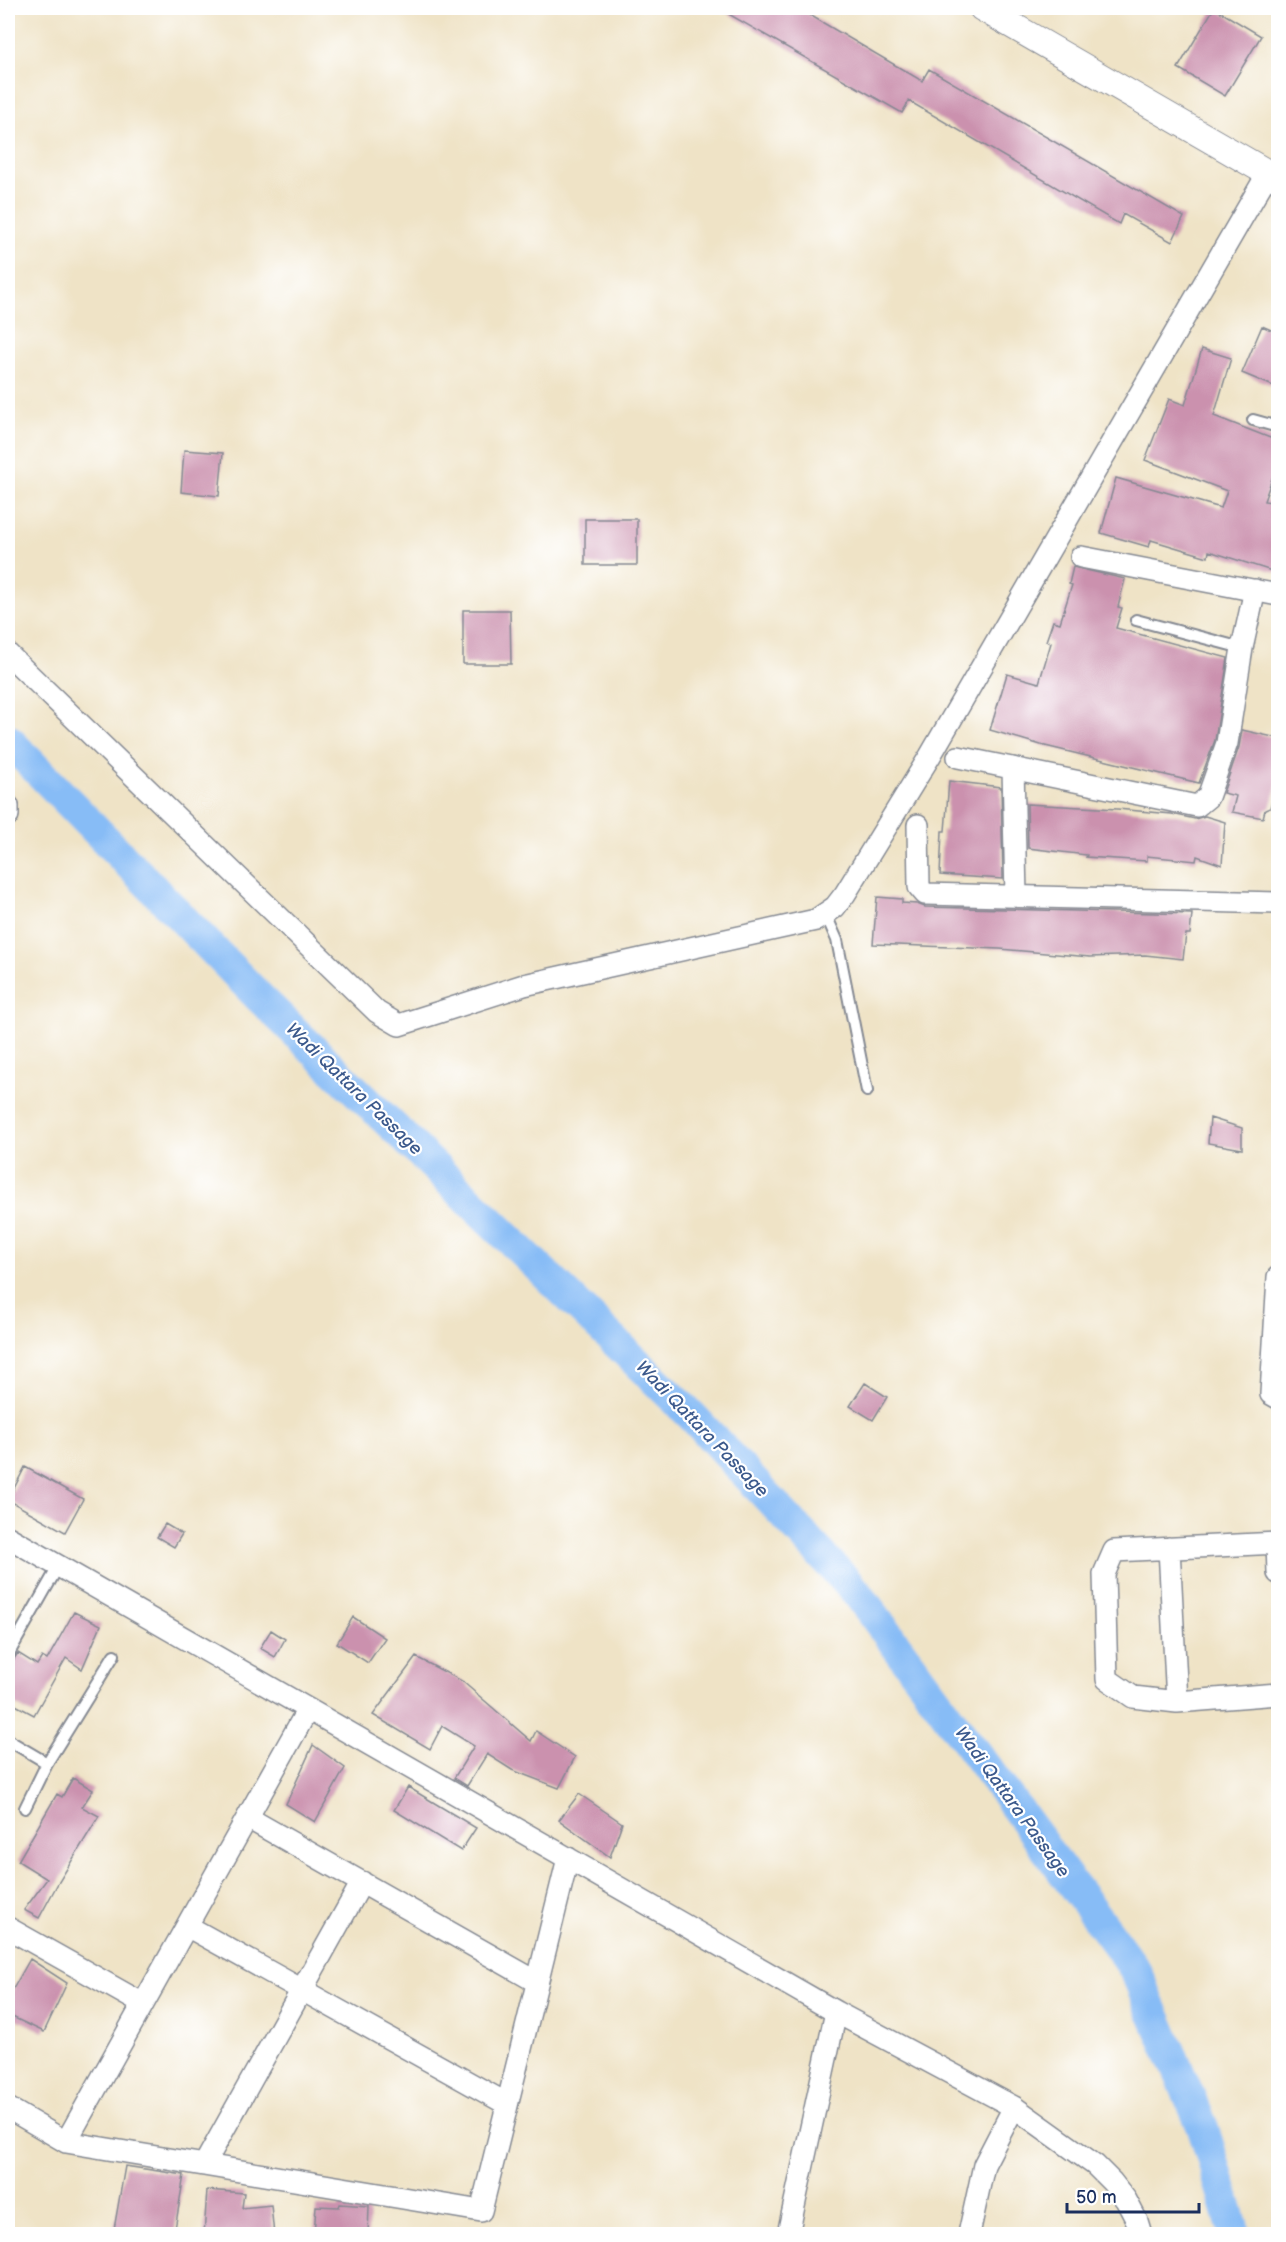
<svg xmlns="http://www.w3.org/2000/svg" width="1286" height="2242" font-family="'Balsamiq Sans',sans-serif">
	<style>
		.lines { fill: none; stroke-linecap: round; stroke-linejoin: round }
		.river { stroke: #87bcf6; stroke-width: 32 }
		.building { fill: #cb91ae }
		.service-casing { stroke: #858992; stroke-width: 14 }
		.minor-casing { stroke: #858992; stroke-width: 24 }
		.tertiary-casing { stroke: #858992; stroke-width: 28 }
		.service { stroke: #fff; stroke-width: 10 }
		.minor { stroke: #fff; stroke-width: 21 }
		.tertiary { stroke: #fff; stroke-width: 26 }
		.labels { text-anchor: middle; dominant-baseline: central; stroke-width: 4.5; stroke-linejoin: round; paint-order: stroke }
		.water-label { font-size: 18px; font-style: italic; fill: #3b598c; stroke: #fff }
	</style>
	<rect width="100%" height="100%" fill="#fff"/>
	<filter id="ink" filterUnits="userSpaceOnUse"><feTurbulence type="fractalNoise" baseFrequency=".0167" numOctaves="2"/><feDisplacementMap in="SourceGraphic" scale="12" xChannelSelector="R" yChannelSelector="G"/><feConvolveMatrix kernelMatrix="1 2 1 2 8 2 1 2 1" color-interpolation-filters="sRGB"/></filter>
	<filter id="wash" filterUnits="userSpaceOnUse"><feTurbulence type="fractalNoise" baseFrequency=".008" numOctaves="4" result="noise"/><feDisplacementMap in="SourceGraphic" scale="24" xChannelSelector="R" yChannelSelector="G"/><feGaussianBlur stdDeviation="1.35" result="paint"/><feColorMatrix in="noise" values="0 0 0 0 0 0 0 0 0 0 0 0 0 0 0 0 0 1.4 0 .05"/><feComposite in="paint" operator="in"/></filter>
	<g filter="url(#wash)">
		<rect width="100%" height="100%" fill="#efe3c6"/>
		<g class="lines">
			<path class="river" d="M8 740 260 998 692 1416 858 1594 1134 1968 1203 2128 1235 2234"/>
		</g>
		<g id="blocks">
			<path class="building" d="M718 8H798L922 81 929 69 1184 217 1172 242 1123 214 1119 224 909 101 902 113Z
				M1214 8 1261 36 1225 96 1178 68Z
				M1262 326 1278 333V388L1242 373Z
				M1202 349 1231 358 1214 416 1278 441V462L1264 501 1278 503V573L1209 551 1208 557 1151 540 1149 547 1101 533 1116 478 1221 508 1227 491 1145 460 1169 399 1185 405Z
				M184 450 223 453 219 496 181 492Z
				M585 519H637V565H585Z
				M1073 567 1125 579 1118 607 1122 608 1116 628 1228 658 1215 740 1199 783 1041 745 990 730 1007 674 1039 683 1051 643 1046 641 1053 621 1060 623 1072 585 1069 584Z
				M463 610H510L511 664H463Z
				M1242 730 1278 738V781L1270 808 1265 810 1263 818 1232 812 1236 796 1223 793 1239 747Z
				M949 781 1001 787 1003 879 940 875 942 831H945Z
				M1027 804 1117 809 1172 814 1195 819 1205 816 1225 822 1222 865 1197 856 1196 861 1147 856V861L1086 857 1087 855 1028 848Z
				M877 897 902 899V903L917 904 925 907 1192 914 1190 934H1186L1183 959 1145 955 1090 957 1000 949 873 944Z
				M1210 1118 1242 1128V1149L1208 1143Z
				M865 1383 887 1397 873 1420 850 1406Z
				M25 1467 83 1499 65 1532 8 1500Z
				M165 1524 182 1534 174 1547 157 1537Z
				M74 1612 101 1625 82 1669 66 1658 34 1715 8 1701 9 1662 14 1659 18 1653 37 1665 42 1657 47 1660Z
				M353 1617 385 1638 368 1663 337 1643Z
				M271 1630 285 1639 275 1657 260 1648Z
				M416 1657 462 1681 531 1741 536 1731 575 1757 559 1788 512 1770 487 1754 467 1786 454 1778 474 1746 442 1726 430 1749 373 1715Z
				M313 1745 345 1768 315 1822 286 1804Z
				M73 1778 93 1790 82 1807 99 1816 57 1885 39 1918 24 1910 47 1879 18 1861 57 1794 62 1797Z
				M408 1787 476 1828 461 1851 394 1810Z
				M579 1794 622 1823 610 1857 559 1820Z
				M30 1959 67 1983 44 2032 8 2015V1998Z
				M125 2166 184 2175 174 2235H113Z
				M207 2190 244 2193 242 2208 271 2205 274 2235H204Z
				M340 2204 369 2206 368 2235H314L316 2206 339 2207Z"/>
		</g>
	</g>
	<g filter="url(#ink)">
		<use href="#blocks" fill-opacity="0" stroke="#858992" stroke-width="1.5"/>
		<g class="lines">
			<defs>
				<path id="service" d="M1253 420 1278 427
					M1136 620 1242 648
					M826 915 837 940 867 1091
					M8 1655 58 1567
					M8 1740 47 1763
					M25 1808 47 1763 114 1655"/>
				<path id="minor" d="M1081 557 1278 595
					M8 654 377 1012 399 1025 524 985 816 920 835 907 845 894 930 756 1268 173
					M958 757 1197 806 1208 797 1227 743 1242 648 1255 590
					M1013 768 1016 896
					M8 806V815
					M918 825 919 887 925 894 1278 903
					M1278 1277 1271 1394 1278 1398
					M8 1537 836 2012 1014 2107 1095 2165 1112 2182 1126 2200 1137 2221 1141 2234
					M1277 1543 1278 1573
					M1278 1543 1114 1551 1104 1574 1107 1679 1133 1697 1177 1702 1278 1694
					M1169 1548 1177 1702
					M248 1818 537 1982
					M187 1926 507 2104
					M8 1928 143 2004
					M8 2108 66 2142 481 2211 568 1858
					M66 2142 308 1709
					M204 2165 362 1882
					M788 2234 836 2012
					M969 2234 984 2165 1014 2107"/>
				<path id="tertiary" d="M982 8 1278 179"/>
			</defs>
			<use href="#service" class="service-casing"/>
			<use href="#minor" class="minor-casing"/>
			<use href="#tertiary" class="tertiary-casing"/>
			<use href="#service" class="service"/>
			<use href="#minor" class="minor"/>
			<use href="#tertiary" class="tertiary"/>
		</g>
	</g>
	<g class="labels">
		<g class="water-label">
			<text transform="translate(354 1089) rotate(44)">Wadi Qattara Passage</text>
			<text transform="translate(702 1429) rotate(46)">Wadi Qattara Passage</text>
			<text transform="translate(1012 1802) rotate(54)">Wadi Qattara Passage</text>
		</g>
	</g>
	<rect width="1286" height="2242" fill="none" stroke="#fff" stroke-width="30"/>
	<path d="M1067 2203v9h132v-9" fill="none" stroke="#1b2f5e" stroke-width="3"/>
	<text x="1076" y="2203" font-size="18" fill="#1b2f5e" stroke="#ffffff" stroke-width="4.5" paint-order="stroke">50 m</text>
</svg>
